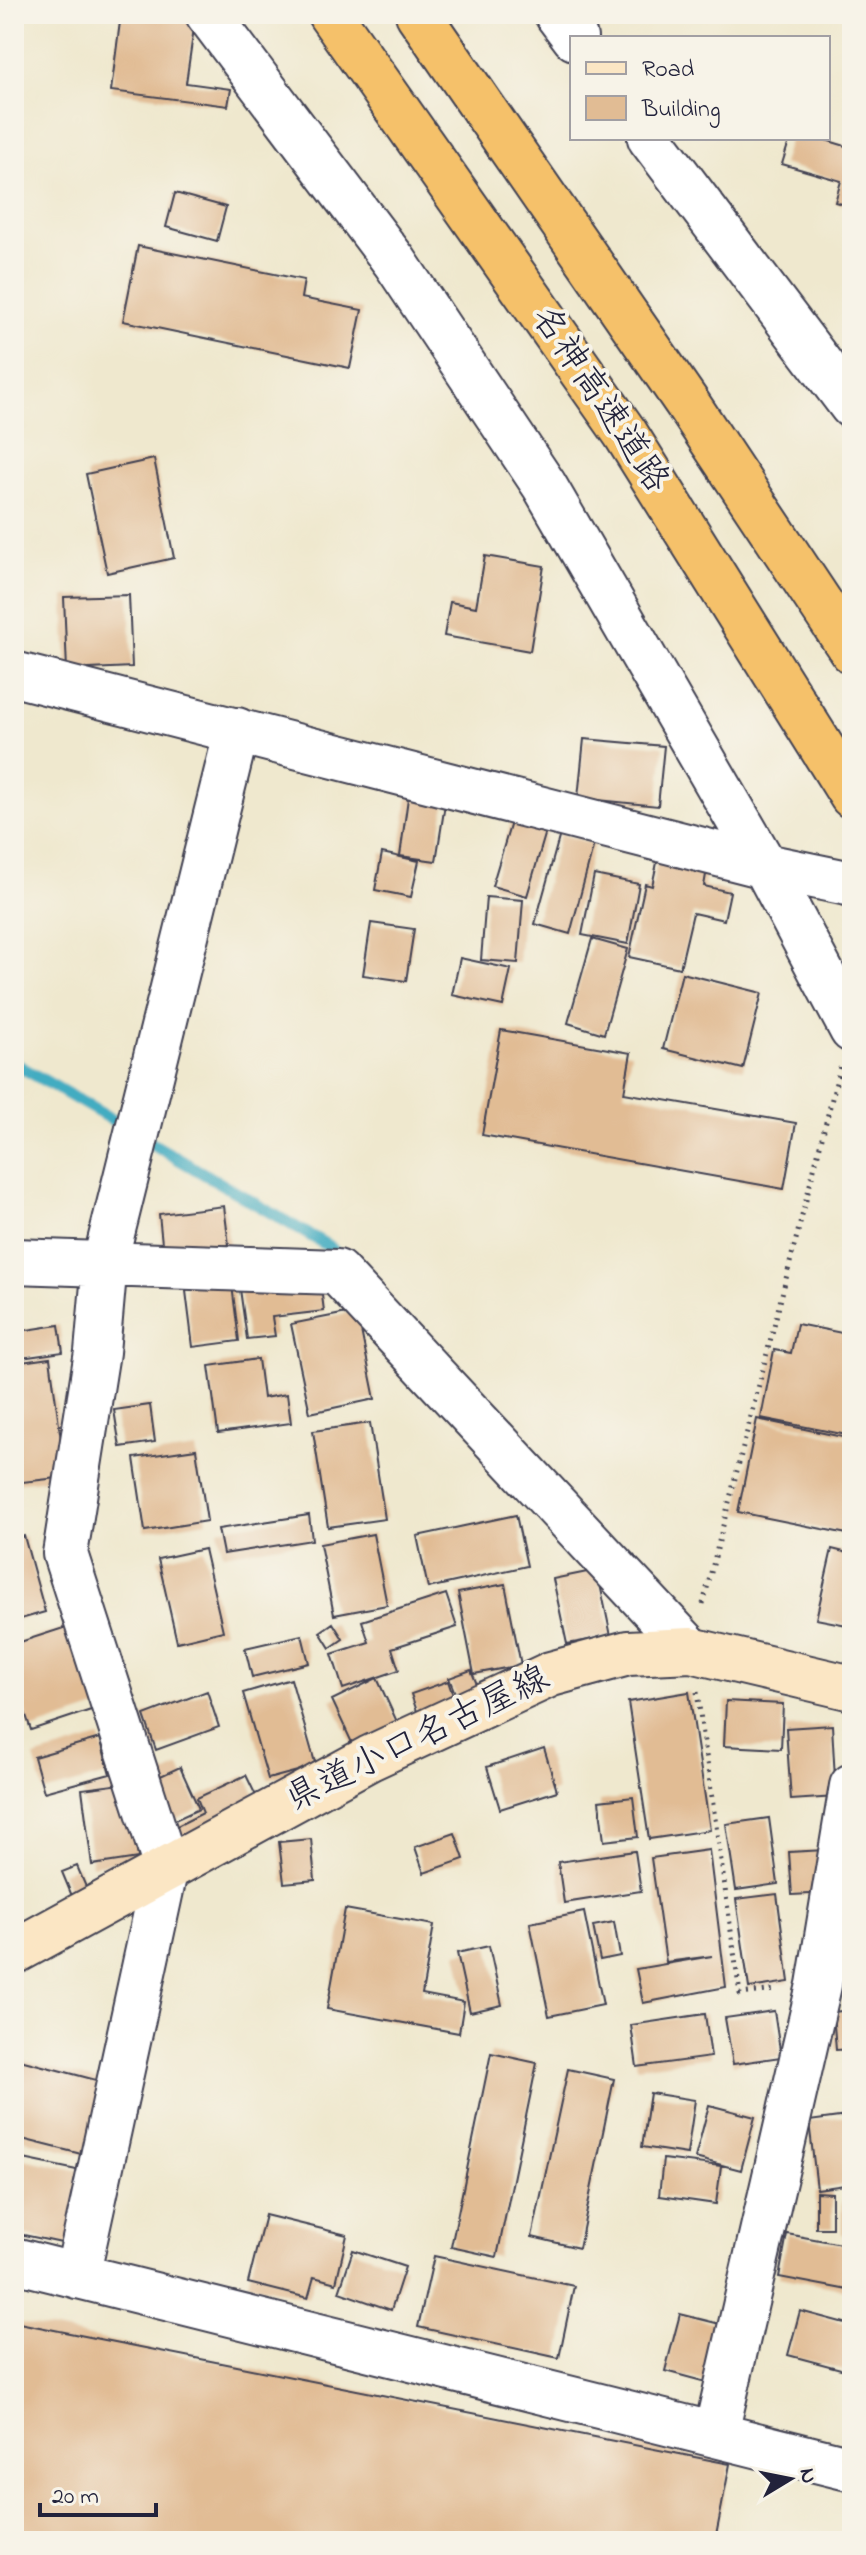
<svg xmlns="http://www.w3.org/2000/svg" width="866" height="2555" font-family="'Indie Flower','Klee One',sans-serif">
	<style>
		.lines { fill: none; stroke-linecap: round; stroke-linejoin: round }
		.stream { stroke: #42acc1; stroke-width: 12 }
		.building { fill: #e1bc94 }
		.minor-casing { stroke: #414051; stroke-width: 48 }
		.secondary-casing { stroke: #414051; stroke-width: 48 }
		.motorway-casing { stroke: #414051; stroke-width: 48 }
		.path { stroke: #414051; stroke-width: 5; stroke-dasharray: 2 6; stroke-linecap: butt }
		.minor { stroke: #fff; stroke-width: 44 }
		.secondary { stroke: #fbe6c4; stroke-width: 44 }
		.motorway { stroke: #f5c16b; stroke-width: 44 }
		.labels { text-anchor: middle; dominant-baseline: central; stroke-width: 8; stroke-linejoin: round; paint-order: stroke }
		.street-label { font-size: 36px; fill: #22223b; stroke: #f7f3e8 }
	</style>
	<rect width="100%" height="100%" fill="#f7f3e8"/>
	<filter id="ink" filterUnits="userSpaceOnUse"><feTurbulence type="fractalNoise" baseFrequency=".0125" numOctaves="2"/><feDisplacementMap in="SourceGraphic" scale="16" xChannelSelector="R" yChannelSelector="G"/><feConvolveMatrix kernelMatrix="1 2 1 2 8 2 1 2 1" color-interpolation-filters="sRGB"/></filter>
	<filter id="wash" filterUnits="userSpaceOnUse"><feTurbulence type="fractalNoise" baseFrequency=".006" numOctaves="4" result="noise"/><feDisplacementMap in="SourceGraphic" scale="32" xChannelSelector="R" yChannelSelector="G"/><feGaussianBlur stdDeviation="1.8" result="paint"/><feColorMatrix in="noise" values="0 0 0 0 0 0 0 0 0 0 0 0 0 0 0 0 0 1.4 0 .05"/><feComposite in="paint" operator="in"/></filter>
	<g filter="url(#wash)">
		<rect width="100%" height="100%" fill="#efe8ce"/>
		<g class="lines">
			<path class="stream" d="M14 1063 128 1129
				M144 1139 330 1247 343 1261"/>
		</g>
		<g id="blocks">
			<path class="building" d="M121 14H196L186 83 231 89 228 106 111 91Z
				M790 138H819L852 148V207L835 202 841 181 782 164Z
				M175 193 226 207 217 241 166 227Z
				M138 246 304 280 301 298 362 310 350 368 123 321Z
				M154 459 174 558 107 573 86 474Z
				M485 556 544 566 530 651 444 636 450 602 476 607Z
				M129 595 132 667 67 670 64 597Z
				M584 739 664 746 658 806 578 798Z
				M408 798 445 804 436 861 400 856Z
				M512 819 547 828 527 896 492 886Z
				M560 834 594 844 570 934 535 924Z
				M382 853 419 861 411 897 375 890Z
				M658 858 707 869 704 886 730 892 724 920 693 913 680 968 629 957 645 884 652 886Z
				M594 875 639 884 628 944 582 935Z
				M486 897 523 900 518 963 481 960Z
				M371 923 414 929 406 981 363 975Z
				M592 939 628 949 604 1034 568 1023Z
				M460 958 511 969 503 1006 452 995Z
				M682 973 762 993 743 1069 663 1049Z
				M501 1030 631 1053 624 1093 796 1123 784 1189 482 1135Z
				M224 1206 229 1245 163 1253 159 1214Z
				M319 1272 324 1311 272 1317 275 1336 247 1339 239 1282Z
				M231 1277 239 1341 193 1347 185 1283Z
				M357 1311 375 1399 310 1413 291 1324Z
				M797 1324 852 1335V1436L761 1418 774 1350 791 1353Z
				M59 1325 63 1352 14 1359V1332Z
				M50 1358 66 1477 14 1483V1363Z
				M258 1359 263 1398 287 1394 291 1423 218 1433 209 1366Z
				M150 1405 155 1442 120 1447 114 1410Z
				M757 1419 852 1439V1535L738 1512Z
				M370 1423 385 1519 328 1527 313 1431Z
				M196 1449 207 1521 145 1531 134 1458Z
				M309 1515 312 1540 223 1554 218 1529Z
				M516 1515 527 1566 428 1588 417 1536Z
				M373 1534 387 1605 334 1615 320 1544Z
				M24 1536 45 1612 14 1621V1539Z
				M204 1549 223 1631 177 1642 158 1559Z
				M832 1549 852 1554V1626L816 1619Z
				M597 1570 611 1636 567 1644 553 1579Z
				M505 1584 521 1665 474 1674 458 1593Z
				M446 1594 457 1627 392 1648 399 1670 343 1689 332 1654 369 1642 362 1621Z
				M79 1623 106 1705 31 1730 14 1679V1644Z
				M333 1623 343 1639 330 1648 320 1632Z
				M302 1635 309 1663 252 1677 245 1648Z
				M471 1670 481 1694 459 1703 449 1678Z
				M377 1678 398 1724 353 1745 332 1700Z
				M291 1679 316 1766 268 1779 243 1693Z
				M448 1681 457 1707 420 1720 411 1694Z
				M207 1691 219 1727 156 1750 144 1715Z
				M689 1692 710 1830 649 1839 628 1702Z
				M726 1701 783 1704 781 1749 724 1746Z
				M832 1725 836 1797 791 1800 786 1728Z
				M100 1738 110 1774 44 1792 34 1757Z
				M544 1748 557 1791 500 1809 487 1767Z
				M180 1767 199 1809 162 1826 143 1784Z
				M246 1775 260 1804 180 1843 173 1828 203 1813 197 1798Z
				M129 1783 138 1858 92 1865 82 1789Z
				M633 1797 638 1837 604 1841 599 1801Z
				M769 1818 778 1884 736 1890 726 1824Z
				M455 1833 464 1859 424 1873 415 1847Z
				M311 1839 315 1880 284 1883 279 1842Z
				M709 1850 726 1987 643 2003 636 1969 712 1956 666 1962 651 1858Z
				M825 1850 828 1893 792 1895 789 1852Z
				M635 1851 641 1891 564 1903 558 1862Z
				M77 1866 89 1894 74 1901 62 1872Z
				M777 1894 789 1982 749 1988 736 1899Z
				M345 1909 434 1925 422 1994 464 2002 459 2033 327 2009Z
				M852 1911V1972H850L842 1912Z
				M584 1912 603 2005 549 2016 530 1923Z
				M614 1922 620 1956 600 1960 593 1926Z
				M489 1946 502 2005 470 2012 457 1953Z
				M852 2010V2049L836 2050 833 2012Z
				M774 2011 781 2057 733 2064 725 2018Z
				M705 2014 711 2057 637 2067 631 2025Z
				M491 2053 537 2063 497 2257 451 2247Z
				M20 2060 115 2085 97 2158 14 2137V2083Z
				M568 2069 614 2079 579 2248 532 2237Z
				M650 2093 695 2100 687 2154 642 2147Z
				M709 2105 755 2117 741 2170 695 2158Z
				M847 2116 852 2184 817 2189 809 2121Z
				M14 2157 91 2173 76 2246 14 2233Z
				M663 2159 721 2166 716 2204 659 2196Z
				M816 2192 832 2193V2228H816Z
				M842 2201H852V2235H842Z
				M265 2215 347 2235 336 2283 314 2277 308 2298 248 2283Z
				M787 2234 852 2246 848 2290 779 2277Z
				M353 2250 405 2267 391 2310 339 2292Z
				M434 2256 574 2286 559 2358 418 2327Z
				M800 2311 852 2325V2372L788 2355Z
				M680 2314 720 2324 706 2382 665 2371Z
				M14 2322 730 2464 715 2541H14Z"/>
		</g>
	</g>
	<g filter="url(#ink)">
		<use href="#blocks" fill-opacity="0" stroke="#414051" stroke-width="2"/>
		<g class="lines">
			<defs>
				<path id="minor" d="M208 14 395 262 544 485 765 866 852 1030
					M557 14 575 38
					M650 138 852 406
					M14 674 765 866 852 884
					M14 1261 337 1272 691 1650
					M14 2260 852 2469
					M77 2276 166 1867 65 1554 97 1352 105 1262 237 730
					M716 2433 819 1985 852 1786"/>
				<path id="secondary" d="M14 1952 370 1758 551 1674 628 1653 691 1650 852 1688"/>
				<path id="motorway" d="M330 14 625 433 852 796
					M418 14 687 403 852 651"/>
			</defs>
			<use href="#minor" class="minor-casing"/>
			<use href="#secondary" class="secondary-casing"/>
			<use href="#motorway" class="motorway-casing"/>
			<path class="path" d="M703 1604 840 1067
				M697 1692 740 1994 776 1990"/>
			<use href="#minor" class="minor"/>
			<use href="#secondary" class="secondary"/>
			<use href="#motorway" class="motorway"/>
		</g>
	</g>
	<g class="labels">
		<g class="street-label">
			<text transform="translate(599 400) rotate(56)">名神高速道路</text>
			<text transform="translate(418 1740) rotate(-26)">県道小口名古屋線</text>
		</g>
	</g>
	<rect width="866" height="2555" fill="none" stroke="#f7f3e8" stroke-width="48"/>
	<rect x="570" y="36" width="260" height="104" fill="#f7f3e8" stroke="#a29fa3" stroke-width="2"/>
	<rect x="586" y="62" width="40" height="12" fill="#fbe6c4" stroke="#a29fa3" stroke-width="2"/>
	<text x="642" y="76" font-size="24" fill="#22223b">Road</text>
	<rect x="586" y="96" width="40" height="24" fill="#e1bc94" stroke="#a29fa3" stroke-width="2"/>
	<text x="642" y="116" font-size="24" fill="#22223b">Building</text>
	<g transform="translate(790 2479) rotate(80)" stroke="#f7f3e8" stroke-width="6" paint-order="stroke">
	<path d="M0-6L14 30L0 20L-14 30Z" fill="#22223b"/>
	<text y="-12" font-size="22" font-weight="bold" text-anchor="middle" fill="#22223b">N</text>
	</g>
	<path d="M40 2503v12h116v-12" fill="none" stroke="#22223b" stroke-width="4"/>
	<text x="52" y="2503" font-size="24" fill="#22223b" stroke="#f7f3e8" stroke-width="6" paint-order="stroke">20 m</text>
</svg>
